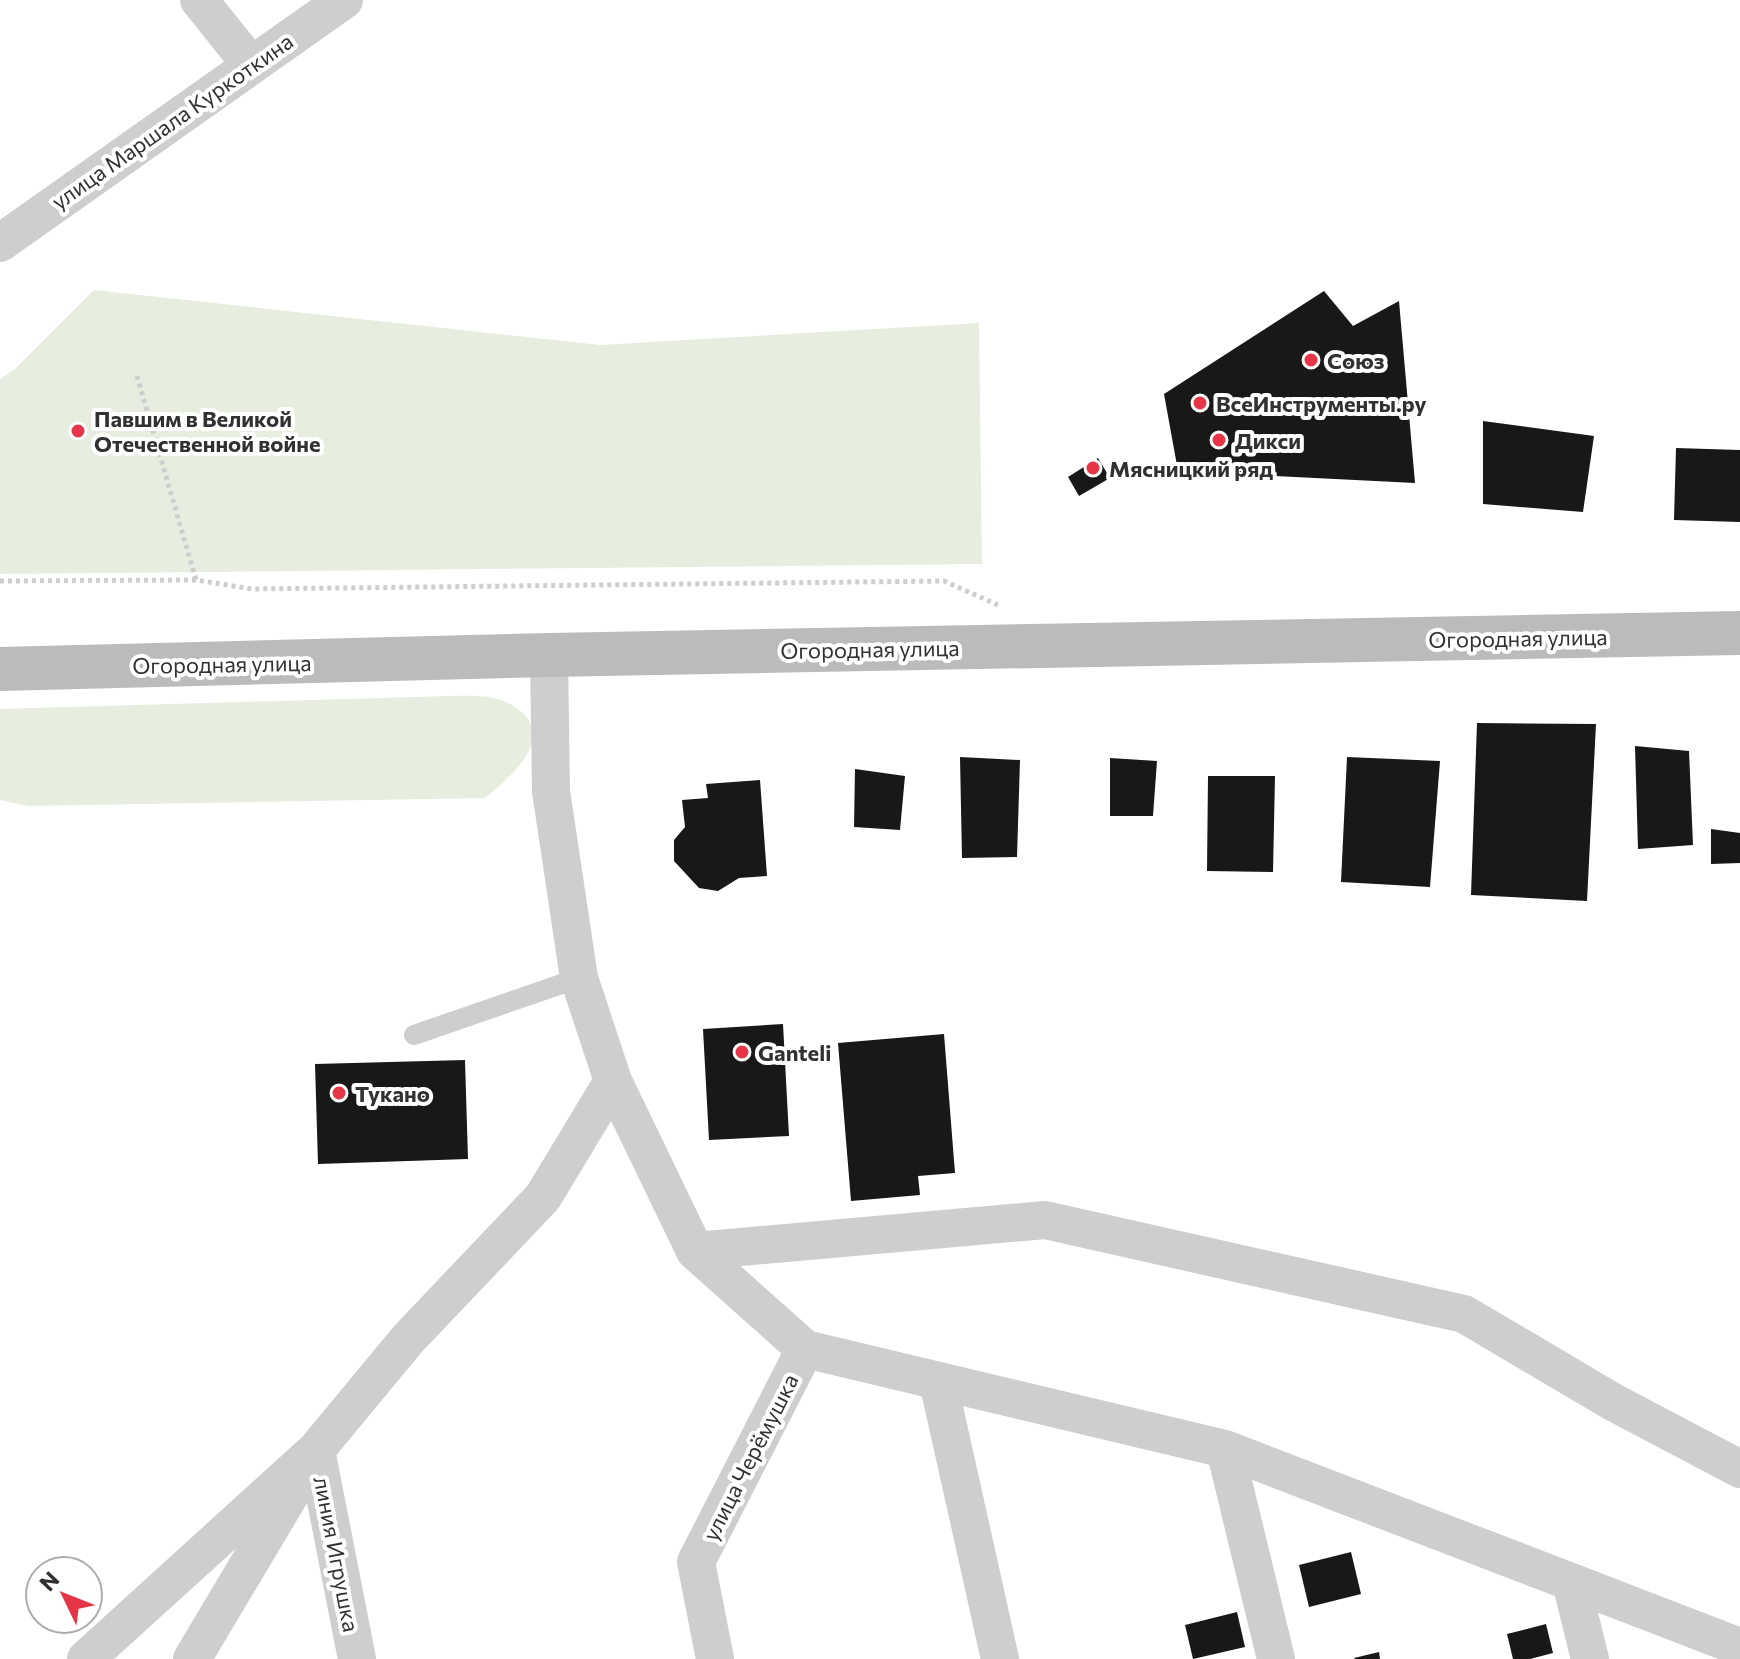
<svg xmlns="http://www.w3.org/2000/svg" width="1740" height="1659" font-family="Commissioner,sans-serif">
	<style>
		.green { fill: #e7eedf }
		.building { fill: #181818 }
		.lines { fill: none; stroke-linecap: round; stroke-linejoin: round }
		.path { stroke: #cecece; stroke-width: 5; stroke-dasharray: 4 4; stroke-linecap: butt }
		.service { stroke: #cecece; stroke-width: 20 }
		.minor { stroke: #cecece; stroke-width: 38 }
		.secondary { stroke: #bbb; stroke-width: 44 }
		.poi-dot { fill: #e63547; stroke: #fff; stroke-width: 3 }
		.labels { text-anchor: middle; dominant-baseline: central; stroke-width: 8; stroke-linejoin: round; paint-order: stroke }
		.street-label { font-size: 22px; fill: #313131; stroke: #fff }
		.poi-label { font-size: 22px; font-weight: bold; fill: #313131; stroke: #fff; text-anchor: start }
	</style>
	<rect width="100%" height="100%" fill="#fff"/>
	<path class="green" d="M94 290 600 345 979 323 982 564 0 574V379L15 369Z
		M450 696C464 696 480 695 494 698 504 700 515 706 522 712 554 742 508 779 485 798L28 806 0 800V709Z"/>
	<path class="building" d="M1324 291 1353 326 1399 301 1415 483 1178 471 1164 394Z
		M1483 421 1594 436 1583 512 1483 504Z
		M1676 448 1740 450V522L1674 520Z
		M1098 458 1110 478 1079 496 1068 477Z
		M1477 723 1596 724 1587 901 1471 895Z
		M1635 746 1689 751 1693 845 1638 849Z
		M960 757 1020 760 1017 857 962 858Z
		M1347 757 1440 761 1430 887 1341 882Z
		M1110 758 1157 761 1153 816H1110Z
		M855 769 905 776 900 830 854 827Z
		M1208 776H1275L1273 872 1207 871Z
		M760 780 767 876 739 878 718 891 699 888 674 861V840L685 827 682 800 708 798 706 784Z
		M1711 829 1740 833V863L1711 864Z
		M783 1024 789 1136 709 1140 703 1029Z
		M944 1034 955 1173 918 1176 920 1195 851 1201 838 1043Z
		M465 1060 468 1159 318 1164 315 1064Z
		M1351 1552 1361 1594 1309 1607 1299 1565Z
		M1237 1612 1245 1647 1193 1659 1185 1625Z
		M1546 1624 1553 1653 1530 1659H1513L1507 1634Z
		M1379 1652 1380 1659H1355L1354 1658Z"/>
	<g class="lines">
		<path class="path" d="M137 376 196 580
			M0 581 196 580 252 589 944 581 998 605"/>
		<path class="service" d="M414 1035 579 978"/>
		<path class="minor" d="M199 0 251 65
			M0 243 344 0
			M613 1081 695 1251 805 1349 1225 1449 1740 1647
			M695 1251 1045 1220 1464 1314 1613 1402 1740 1469
			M938 1381 1000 1659
			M1225 1449 1276 1659
			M316 1450 357 1659
			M1571 1582 1590 1659
			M86 1659 316 1450 408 1339 543 1197 613 1081 579 978 551 791 549 655
			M192 1659 297 1483
			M715 1659 696 1562 805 1349"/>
		<path class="secondary" d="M0 669 549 655 1740 633"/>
	</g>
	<g class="poi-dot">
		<circle cx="1311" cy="360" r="8"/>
		<circle cx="1200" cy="403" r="8"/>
		<circle cx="78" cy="431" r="8"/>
		<circle cx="1219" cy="440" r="8"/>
		<circle cx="1093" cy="468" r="8"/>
		<circle cx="742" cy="1052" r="8"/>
		<circle cx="339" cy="1093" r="8"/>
	</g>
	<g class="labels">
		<g class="street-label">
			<text transform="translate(172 121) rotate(-35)">улица Маршала Куркоткина</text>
			<text transform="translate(1518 638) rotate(-1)">Огородная улица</text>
			<text transform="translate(870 649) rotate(-1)">Огородная улица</text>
			<text transform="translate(222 664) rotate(-1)">Огородная улица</text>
			<text transform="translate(750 1457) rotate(-63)">улица Черёмушка</text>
			<text transform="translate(337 1554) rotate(79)">линия Игрушка</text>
		</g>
		<g class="poi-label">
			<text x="1327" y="360">Союз</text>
			<text x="1216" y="403">ВсеИнструменты.ру</text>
			<text x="94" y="418">Павшим в Великой<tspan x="94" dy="25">Отечественной войне</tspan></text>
			<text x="1235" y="440">Дикси</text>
			<text x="1109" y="468">Мясницкий ряд</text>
			<text x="758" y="1052">Ganteli</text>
			<text x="355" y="1093">Тукано</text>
		</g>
	</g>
	<g transform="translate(64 1595) rotate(313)"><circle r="38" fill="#ffffff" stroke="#adadad" stroke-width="2"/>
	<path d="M0-6L14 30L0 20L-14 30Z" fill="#e63547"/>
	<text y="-12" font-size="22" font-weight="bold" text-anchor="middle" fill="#313131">N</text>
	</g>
</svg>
